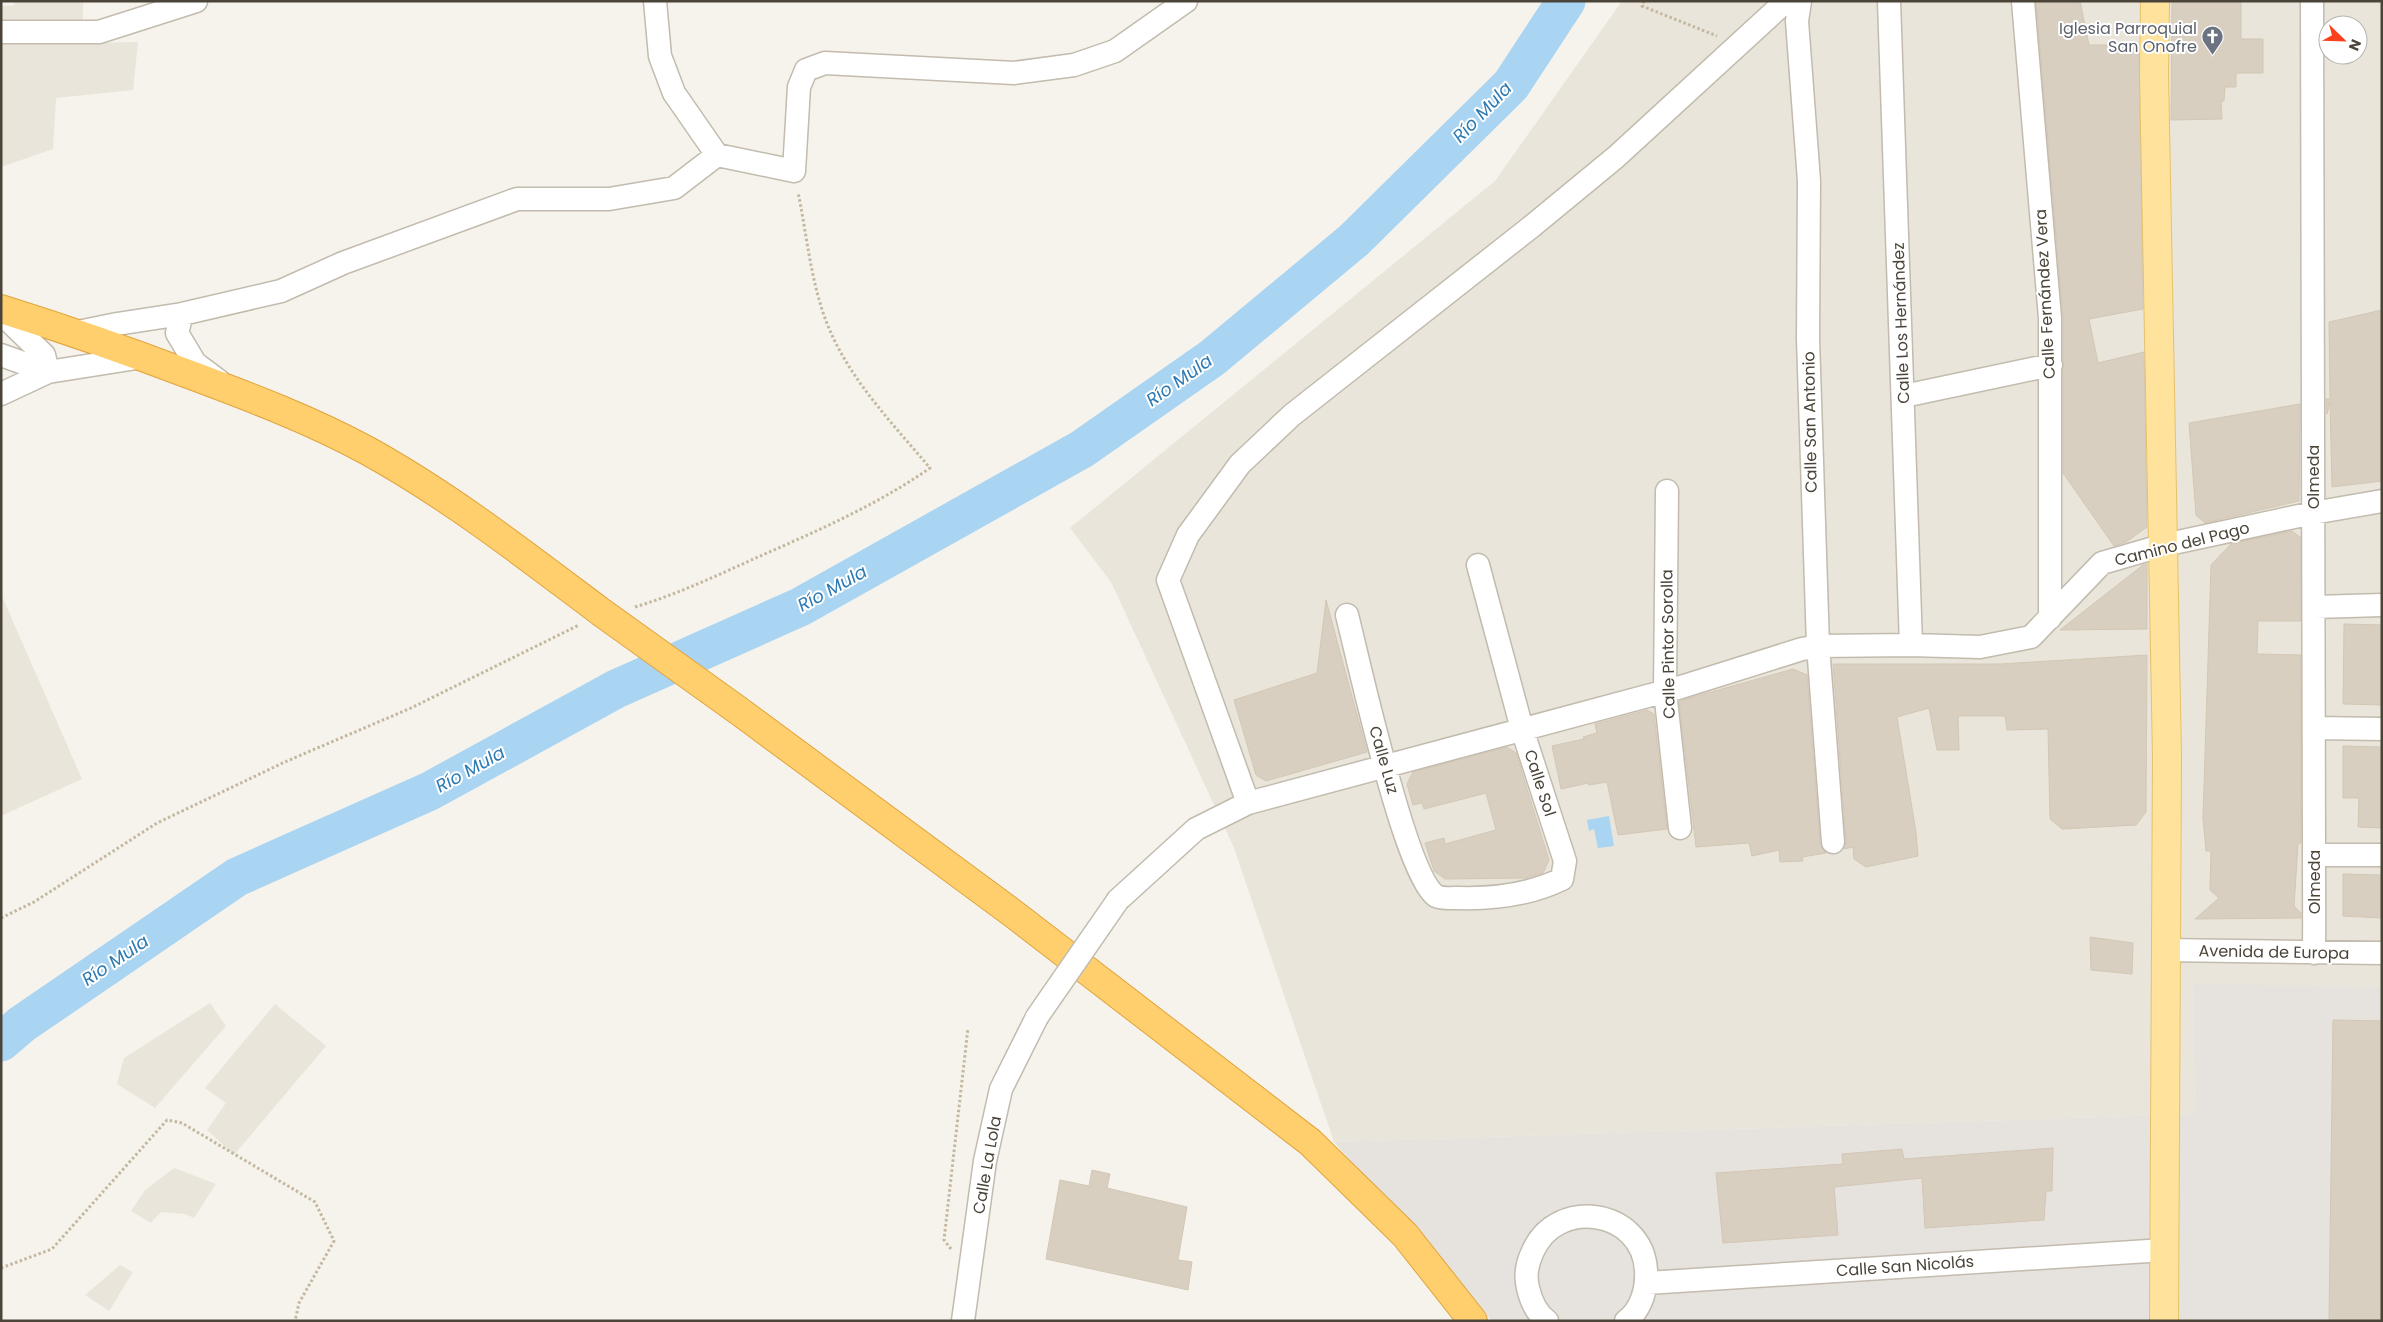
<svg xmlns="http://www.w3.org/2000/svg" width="2383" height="1322" font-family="Poppins,sans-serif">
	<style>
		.residential { fill: #eae5da; fill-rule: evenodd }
		.industrial { fill: #e6e2dd }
		.water { fill: #a9d4f2 }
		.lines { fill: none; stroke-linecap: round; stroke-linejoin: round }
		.river { stroke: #a9d4f2; stroke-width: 39 }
		.building { fill: #d8cfc1; stroke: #d3c7b4 }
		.street-casing { stroke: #c2bbae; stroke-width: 25 }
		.primary-casing { stroke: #e6c16a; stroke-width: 30 }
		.highway-casing { stroke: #e0a43c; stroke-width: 30 }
		.path { stroke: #c4b79f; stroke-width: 3; stroke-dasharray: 2.5 2.5; stroke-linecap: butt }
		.street { stroke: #fff; stroke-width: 22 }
		.primary { stroke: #ffe39c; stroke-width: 28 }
		.highway { stroke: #ffcf6e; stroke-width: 28 }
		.street-bridge-casing { stroke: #c2bbae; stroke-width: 25; stroke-linecap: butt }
		.highway-bridge-casing { stroke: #e0a43c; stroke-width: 30; stroke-linecap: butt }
		.street-bridge { stroke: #fff; stroke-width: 22 }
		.highway-bridge { stroke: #ffcf6e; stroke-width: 28 }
		.labels { text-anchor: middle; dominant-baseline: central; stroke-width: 4; stroke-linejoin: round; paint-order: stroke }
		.worship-label { font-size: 16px; fill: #5b616d; stroke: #fff; text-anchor: end }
		.street-label { font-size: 16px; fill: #4b4439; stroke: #fff }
		.water-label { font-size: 18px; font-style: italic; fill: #2e7ab2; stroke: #fff }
	</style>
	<rect width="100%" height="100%" fill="#f6f3ec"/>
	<path class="residential" d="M14 1H83V43L138 42 133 90 56 98 53 149 1 167V6L14 5Z
		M1622 1H2382V987L2193 985 2195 1114 1334 1142 1234 848 1111 582 1070 528 1495 181ZM2328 25H2358V55H2328Z
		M1 594 82 779 1 816Z
		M210 1003 226 1026 155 1108 117 1084 124 1058Z
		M275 1004 326 1046 234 1155 207 1130 226 1103 205 1088Z
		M174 1168 216 1184 194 1218 185 1214 161 1212 151 1223 131 1211 145 1190Z
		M120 1265 133 1272 109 1311 85 1295Z"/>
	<path class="industrial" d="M2193 984 2382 987V1321H1492L1334 1142 2195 1114Z"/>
	<path class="water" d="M1609 816 1614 846 1598 848 1594 829 1589 831 1587 820Z"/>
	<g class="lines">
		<path class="river" d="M1 1042 22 1024 237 877 430 791 616 689 800 607 1082 449 1212 358 1354 240 1511 85 1566 1"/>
	</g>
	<path class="building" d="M2036 1H2080L2089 45H2139L2143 309 2089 319 2098 363 2144 352 2147 527 2126 542 2114 546 2063 473V317Z
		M2172 1H2241V39H2263V73H2236V87H2225L2224 101H2221L2222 119 2171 120Z
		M2382 310V481L2332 487 2330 402 2327 414 2326 399H2330L2329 322Z
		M2300 404 2299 501 2205 523 2196 515 2189 423Z
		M2292 531 2301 538V621H2258L2257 654 2301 655V843L2298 844 2294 906 2301 913V918L2195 919 2219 898 2210 890 2211 851H2206L2203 818 2211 565 2231 544Z
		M2147 564V629L2060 630 2143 565Z
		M1326 600 1367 752 1266 781 1256 775 1234 700 1317 673Z
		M2344 624 2382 625V705L2343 704Z
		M2147 655 2146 812 2136 825 2062 829 2050 819 2048 729 2007 730 2005 716H1958L1959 750H1937L1929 708 1897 717 1916 832 1918 856 1866 867 1854 859 1853 847 1844 849 1846 841 1833 664H2000Z
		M1793 669 1807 675 1820 843 1826 853 1802 857 1803 861 1780 862 1779 850 1752 856 1749 843 1696 847 1679 701Z
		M1647 710 1654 714 1667 829 1618 835 1607 782 1589 785 1588 783 1561 789 1552 746 1584 739 1583 737 1597 733 1595 724Z
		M2343 746 2382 747V828L2358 827 2359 798H2343Z
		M1507 747 1516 753 1549 860 1543 873 1526 878 1445 879 1434 871 1425 843 1444 838 1445 844 1496 830 1486 793 1424 809 1422 803 1413 805 1407 784 1413 772Z
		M2343 874 2382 875V918L2343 916Z
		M2090 937 2133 943 2132 974 2091 970Z
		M2333 1020 2382 1021V1321H2329Z
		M2053 1148 2052 1191H2046L2044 1220 1925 1228 1922 1178 1834 1187 1838 1235 1723 1243 1716 1173 1843 1164 1842 1154 1902 1149 1904 1159Z
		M1092 1170 1110 1174 1107 1188 1187 1207 1178 1260 1192 1262 1188 1290 1046 1259 1060 1180 1089 1186Z"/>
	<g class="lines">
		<defs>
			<path id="street" d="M655 1 660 56 674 93 717 155
				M1800 1 1797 21 1809 181 1808 339 1818 646 1833 842
				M1889 1 1911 645
				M2023 1 2050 318V618
				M2312 1C2312 319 2316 636 2314 953
				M1 32H99L196 1
				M1 313 44 355 48 372
				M182 314 177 333 195 363 219 381
				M78 332 117 324 182 314 281 291 343 263 517 199H609L674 188 717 155 794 171 799 87 806 70 825 63 1014 73 1074 65 1115 51 1186 1
				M1 355 48 372 143 357
				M1 394 48 372
				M1904 396 2051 365
				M1667 491 1665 691 1680 828
				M2315 607 2382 605
				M1347 615C1359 662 1405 875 1436 896 1442 899 1452 898 1459 898 1495 899 1529 895 1562 879L1565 861 1522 729 1478 565
				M2315 728 2382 729
				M1248 803 1168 580 1188 535 1240 464 1292 415 1531 227 1616 157 1786 1
				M2315 855H2382
				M1118 900 1196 829 1248 803 1681 687 1802 649 1818 646 1911 645 1980 647 2031 637 2102 563 2164 545 2313 513 2382 501
				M2165 950 2382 953
				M1647 1283 2164 1250
				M963 1321 985 1161 1001 1089 1037 1017
				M1547 1321C1536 1313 1531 1301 1528 1288 1525 1276 1527 1263 1533 1251 1557 1197 1642 1209 1646 1270 1647 1288 1642 1309 1626 1321"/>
			<path id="primary" d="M2155 1 2154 74 2167 757 2164 1321"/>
			<path id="highway" d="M1 309C65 329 128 351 191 375 250 397 311 420 368 451 451 497 525 555 601 612
				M739 711 1015 915 1310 1142 1405 1235 1473 1321"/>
		</defs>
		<use href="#street" class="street-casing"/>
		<use href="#primary" class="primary-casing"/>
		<use href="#highway" class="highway-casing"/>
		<path class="path" d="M1644 1 1642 6 1717 36
			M635 607C678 594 718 575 758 557 817 531 877 505 930 468 893 424 850 380 828 326 811 284 807 236 798 192
			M1 918 34 902 157 823 287 761 411 708 579 625
			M951 1249 944 1240 968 1028
			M1 1268 52 1249 167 1120 182 1123 315 1202 334 1241 299 1303 295 1321"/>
		<use href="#street" class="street"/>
		<use href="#primary" class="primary"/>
		<use href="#highway" class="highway"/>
		<defs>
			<path id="street-bridge" d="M1037 1017 1118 900"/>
			<path id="highway-bridge" d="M601 612 739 711"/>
		</defs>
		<use href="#street-bridge" class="street-bridge-casing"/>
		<use href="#highway-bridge" class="highway-bridge-casing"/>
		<use href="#street-bridge" class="street-bridge"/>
		<use href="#highway-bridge" class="highway-bridge"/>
	</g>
	<defs>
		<symbol id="church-pin" viewBox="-11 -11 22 30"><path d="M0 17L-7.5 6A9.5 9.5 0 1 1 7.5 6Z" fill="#6b7280" stroke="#fff"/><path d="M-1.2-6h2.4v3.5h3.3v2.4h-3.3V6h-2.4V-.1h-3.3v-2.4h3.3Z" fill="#fff"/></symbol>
	</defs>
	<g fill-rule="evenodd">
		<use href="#church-pin" x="2200" y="24" width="25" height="34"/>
	</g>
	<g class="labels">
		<g class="worship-label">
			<text x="2197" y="28">Iglesia Parroquial<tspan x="2197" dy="18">San Onofre</tspan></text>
		</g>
		<g class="street-label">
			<text transform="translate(2045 294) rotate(-93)">Calle Fernández Vera</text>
			<text transform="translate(1901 323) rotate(-92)">Calle Los Hernández</text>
			<text transform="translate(1810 422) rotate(-91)">Calle San Antonio</text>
			<text transform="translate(2313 477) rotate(-90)">Olmeda</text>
			<text transform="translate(2182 544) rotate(-14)">Camino del Pago</text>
			<text transform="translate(1668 644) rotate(-91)">Calle Pintor Sorolla</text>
			<text transform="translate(1384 760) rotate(74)">Calle Luz</text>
			<text transform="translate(1540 783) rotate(72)">Calle Sol</text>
			<text transform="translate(2314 882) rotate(-90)">Olmeda</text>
			<text transform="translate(2274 952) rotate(1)">Avenida de Europa</text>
			<text transform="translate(987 1165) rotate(-80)">Calle La Lola</text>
			<text transform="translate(1905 1266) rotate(-4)">Calle San Nicolás</text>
		</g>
		<g class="water-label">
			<text transform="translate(1482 112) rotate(-46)">Río Mula</text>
			<text transform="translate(1179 380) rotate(-35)">Río Mula</text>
			<text transform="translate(832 588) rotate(-29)">Río Mula</text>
			<text transform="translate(470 769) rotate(-29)">Río Mula</text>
			<text transform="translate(115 960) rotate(-34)">Río Mula</text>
		</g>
	</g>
	<rect width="2383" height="1322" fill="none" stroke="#4b4439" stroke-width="5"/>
	<g transform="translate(2343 40) rotate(113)"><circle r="24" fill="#ffffff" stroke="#b7b4b0"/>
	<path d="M0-4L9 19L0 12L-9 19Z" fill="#fc3f1d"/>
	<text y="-8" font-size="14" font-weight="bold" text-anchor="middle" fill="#4b4439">N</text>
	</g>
</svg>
